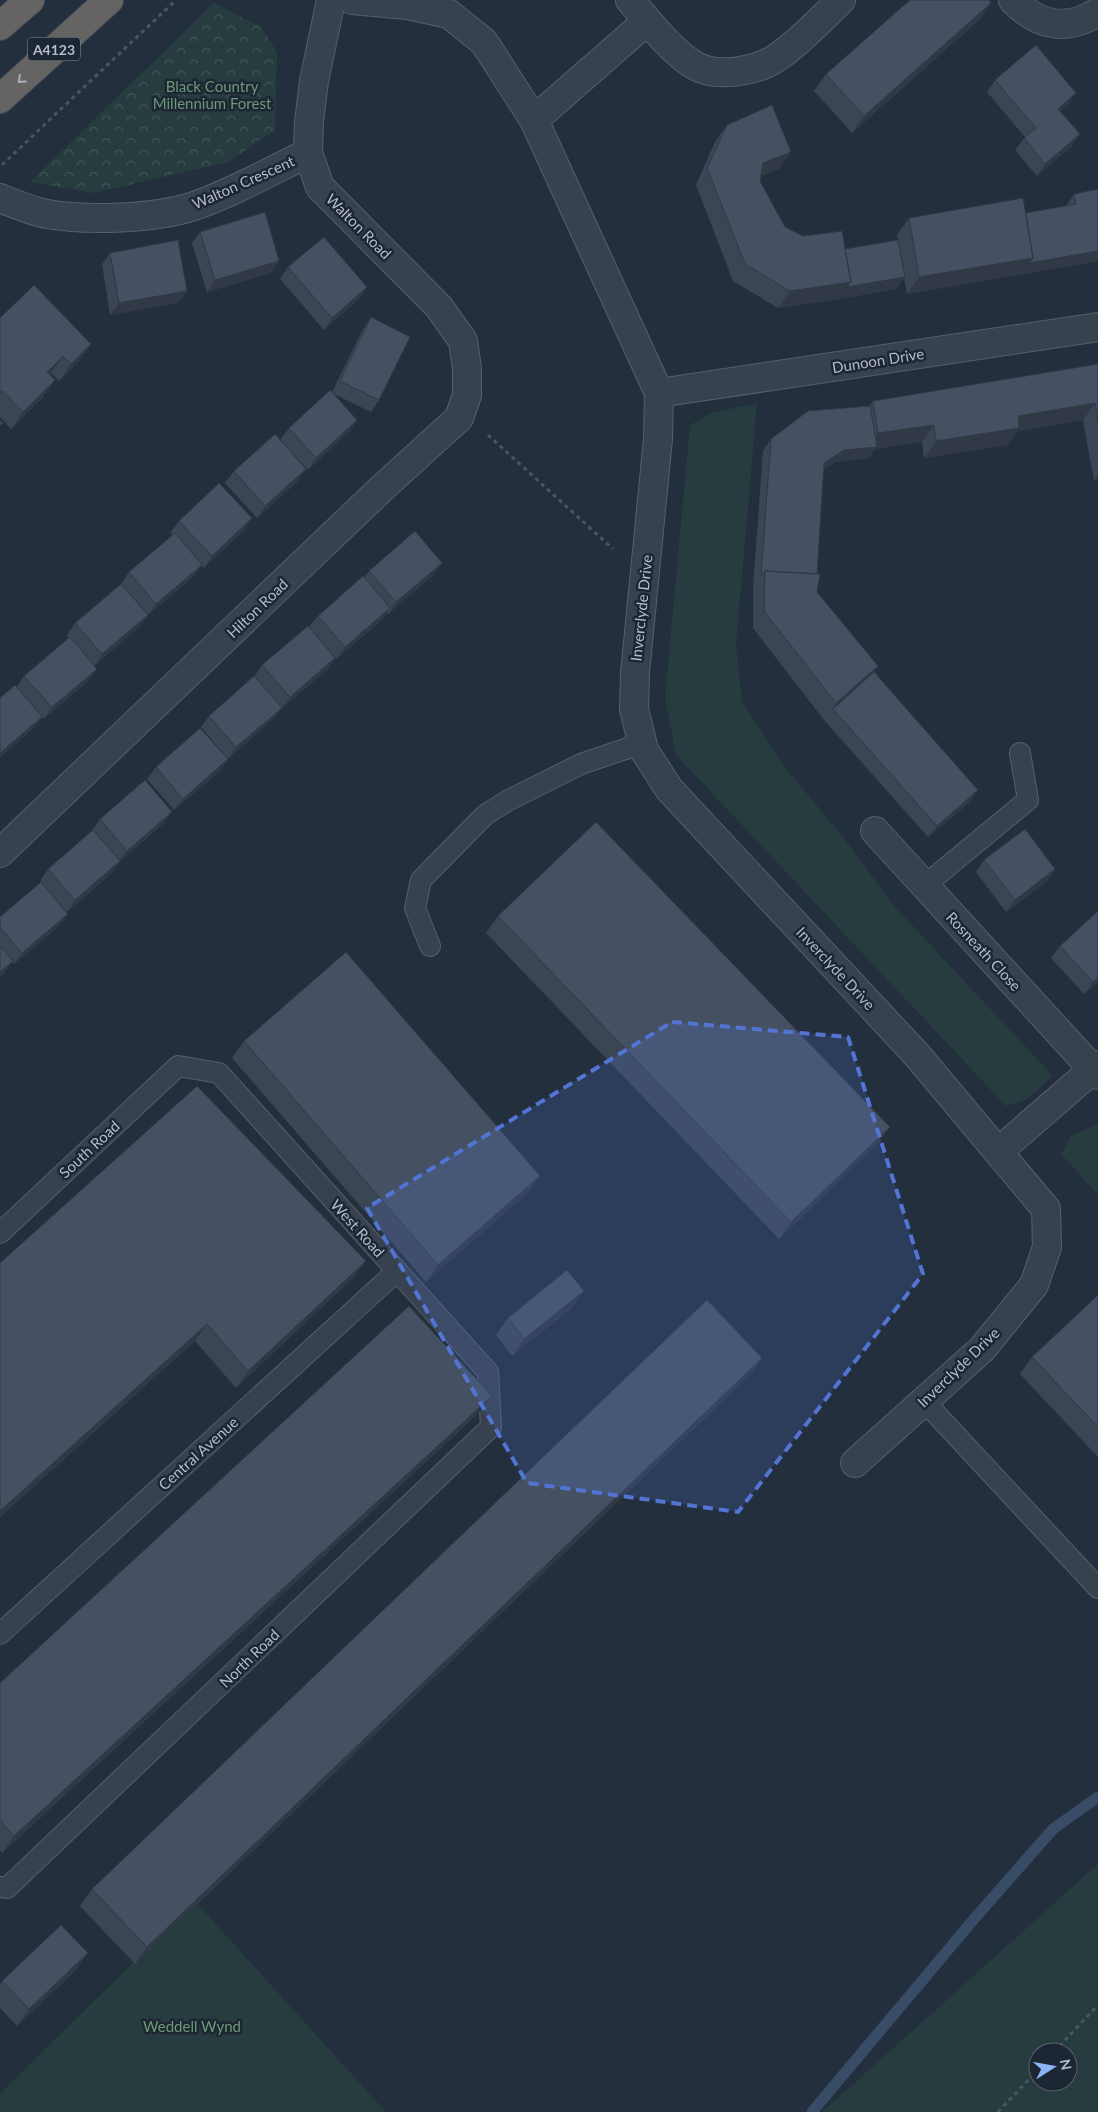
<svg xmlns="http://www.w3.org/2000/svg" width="1098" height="2112" font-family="Lato,sans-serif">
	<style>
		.green { fill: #263c3f; fill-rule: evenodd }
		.forest { fill: url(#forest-crowns) }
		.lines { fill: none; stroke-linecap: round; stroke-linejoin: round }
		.stream { stroke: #394c67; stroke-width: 11 }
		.service-casing { stroke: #565f6c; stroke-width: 22 }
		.minor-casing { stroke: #565f6c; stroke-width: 30 }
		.trunk-casing { stroke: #434c59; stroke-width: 30 }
		.path { stroke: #44595c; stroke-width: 3; stroke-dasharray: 4 4; stroke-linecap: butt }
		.service { stroke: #38414e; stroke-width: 20 }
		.minor { stroke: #38414e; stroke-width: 28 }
		.trunk { stroke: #656462; stroke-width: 28 }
		.wall { fill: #3b4654 }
		.shaded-wall { fill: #303945 }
		.building { fill: #455162; stroke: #303945 }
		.oneway { stroke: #a8afba }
		.marked { fill: #5274d3; fill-opacity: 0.2; stroke: #5274d3; stroke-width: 4; stroke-dasharray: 10 6; stroke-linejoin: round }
		.labels { text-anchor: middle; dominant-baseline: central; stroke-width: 5; stroke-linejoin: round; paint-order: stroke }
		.shield { fill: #1d2633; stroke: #878f9c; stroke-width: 1 }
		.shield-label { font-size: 14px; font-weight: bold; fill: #b4bcc9 }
		.park-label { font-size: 15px; fill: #6b9a76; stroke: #1d2633 }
		.street-label { font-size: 15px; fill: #b4bcc9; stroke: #1d2633 }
	</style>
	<defs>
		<pattern id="forest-crowns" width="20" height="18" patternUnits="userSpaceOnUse" patternTransform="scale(1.25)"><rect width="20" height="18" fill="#263c3f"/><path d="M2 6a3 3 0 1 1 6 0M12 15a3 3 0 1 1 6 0" fill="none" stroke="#435659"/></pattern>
	</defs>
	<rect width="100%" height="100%" fill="#242f3e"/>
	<path class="green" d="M757 403 736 645 742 701 783 765 843 837 895 907 1053 1076 1027 1099 1006 1106 676 755 665 697 690 425 712 413Z
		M1098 1124V1195L1061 1154 1071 1136Z
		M1098 1864V2112H822ZM1038 2052H1068V2082H1038Z
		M195 1901 386 2112H0V2094Z"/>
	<path class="forest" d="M214 3 261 27 277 52 275 130 228 162 93 193 30 182Z"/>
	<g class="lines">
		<path class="stream" d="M812 2112 974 1919 1053 1829 1098 1797"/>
		<defs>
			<path id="service" d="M924 886 1028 800 1020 753
				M430 946 415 908 421 880 485 815 507 801 581 764 643 743
				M0 1233 178 1066 219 1073 488 1372 491 1427 7 1888 0 1887
				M924 1401 1098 1588
				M0 1634 397 1271"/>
			<path id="minor" d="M352 0 408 5 449 14 484 42 534 120 659 393 658 439 635 673 634 709 644 750 669 789 917 1055 1046 1209 1047 1247 1034 1285 982 1349 855 1463
				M630 0C647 20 672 52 694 65 717 79 759 71 779 56 800 42 822 18 841 0
				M1013 0C1038 26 1067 32 1098 12
				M534 120 647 21
				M0 198C15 204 32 211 47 214 88 221 155 219 194 206 234 192 271 171 308 153
				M659 393 1098 327
				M875 831 1098 1075
				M0 853 381 489 459 418 467 395V368L463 341 439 307 320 187 308 153 309 122 314 81 331 0
				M999 1151 1098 1065"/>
			<path id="trunk" d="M0 26 30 0
				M0 99 109 0"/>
		</defs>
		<use href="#service" class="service-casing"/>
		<use href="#minor" class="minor-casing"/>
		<use href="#trunk" class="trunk-casing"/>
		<path class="path" d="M2 165 176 0
			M488 435 613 549
			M1054 2052 1098 2005
			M998 2112 1038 2070"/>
		<use href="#service" class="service"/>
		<use href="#minor" class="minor"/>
		<use href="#trunk" class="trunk"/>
	</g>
	<path class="wall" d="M991 3 979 20 852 133 814 91 826 74Z
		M995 80 1068 105 1060 111 1072 146 1037 176 1015 150 1025 137 987 92Z
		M727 125 779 169 761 176 760 181 785 227 803 236 845 249 898 240 897 235 909 218 1026 213 1066 206 1074 194 1098 261 907 294 904 278 896 289 839 299 778 308 733 281 696 185 715 142Z
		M200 232 279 261 271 273 207 292 192 243Z
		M110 253 187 291 178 303 110 315 102 264Z
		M288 267 367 287 359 299 324 330 280 279Z
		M371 317 379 400 371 412 334 394 357 420 349 432 308 470 280 440 289 428 332 392 363 329Z
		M0 318 91 344 79 361 59 381 51 373 49 375 55 380 43 397 11 429 0 417Z
		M1098 364V480L1094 481 1083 420 1018 431 1007 445 924 458 922 442 875 449 869 458 836 462 824 469 817 574V592L970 802 928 837 824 720 753 628V588L763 451 771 439 870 406 873 401Z
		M306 469 298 481 257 518 225 483 234 471Z
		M252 518 244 530 204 568 201 565 194 576 148 615 121 584 129 572 173 535 170 533 179 521Z
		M442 563 433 575 388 614 387 613 382 620 336 659 309 627 318 616 364 578 369 571Z
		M148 615 139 627 94 666 89 680 44 719 42 717 34 728 17 687 24 676 69 638 67 635 75 623Z
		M335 658 327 670 281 708 273 719 228 759 201 727 209 716 255 676 262 665Z
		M228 759 220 771 174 810 147 779 156 767Z
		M100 819 164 823 120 861 112 873 67 912 40 881 48 869 92 831Z
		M984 860 1055 869 1047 881 1006 912 976 872Z
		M498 916 878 1144 779 1239 486 933Z
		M0 917 60 925 14 964 12 962 5 972 0 977Z
		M1060 946 1098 982 1084 994 1051 958Z
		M244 1041 540 1176 528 1193 426 1282 232 1058Z
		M0 1263 354 1277 236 1388 195 1341 0 1517Z
		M1098 1295V1457L1020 1374 1032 1357Z
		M572 1308 512 1356 496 1335 508 1318Z
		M762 1358 750 1375 135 1964 80 1906 92 1889Z
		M480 1412 2 1853 0 1850V1683Z
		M76 1970 17 2026 0 2008V1984L2 1981Z"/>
	<path class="shaded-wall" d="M991 3 979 20 852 133 864 116Z
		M1076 93 1068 105 1050 120 1058 109Z
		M1080 134 1072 146 1037 176 1045 164Z
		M791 152 779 169 751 180 763 163Z
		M1098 251V261L907 294 919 277 1033 258Z
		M279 261 271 273 207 292 215 280Z
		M905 277 896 289 839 299 778 308 790 291 851 282Z
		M367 287 359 299 324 330 332 318Z
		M187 291 178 303 110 315 119 303Z
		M91 344 79 361 59 381 71 364Z
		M63 356 51 373 35 389 47 372Z
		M55 380 43 397 11 429 23 412Z
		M1095 403 1083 420 1018 431 1007 445 924 458 936 441 1018 416Z
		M357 420 349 432 308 470 316 458Z
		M934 425 922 442 875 449 869 458 836 462 816 474 824 463 844 450 868 447 878 433Z
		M306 469 298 481 257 518 265 506Z
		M1098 476V480L1094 481Z
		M252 518 244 530 204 568 212 556Z
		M442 563 433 575 388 614 396 602Z
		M202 565 194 576 148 615 156 604Z
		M390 608 382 620 336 659 345 647Z
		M148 615 139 627 94 666 102 654Z
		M335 658 327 670 281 709 290 697Z
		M878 666 866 683 833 709 836 703Z
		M97 669 89 680 44 719 52 707Z
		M282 708 273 719 228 759 236 747Z
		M42 717 34 728 0 758V753Z
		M228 759 220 771 174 810 183 799Z
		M978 790 970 802 928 837 937 826Z
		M172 812 164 823 118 862 127 851Z
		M120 861 112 873 67 912 75 900Z
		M1055 869 1047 881 1006 912 1015 900Z
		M68 914 60 925 14 964 22 953Z
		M13 961 5 972 0 977V972Z
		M1098 977V982L1084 994 1093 982Z
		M890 1127 878 1144 779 1239 791 1222Z
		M540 1176 528 1193 426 1282 438 1265Z
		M366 1261 354 1277 236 1388 248 1371Z
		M584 1291 572 1308 512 1356 524 1339Z
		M207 1324 195 1341 0 1517V1511Z
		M762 1358 750 1375 135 1964 147 1947Z
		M492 1396 480 1412 2 1853 14 1836Z
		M88 1953 76 1970 17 2026 29 2009Z"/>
	<path class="building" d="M910 0H989L991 3 864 116 826 74Z
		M1036 45 1076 93 1058 109 1080 134 1045 164 1024 138 1036 128 995 80Z
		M772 105 791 152 763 163 760 181 785 227 803 236 842 231 851 282 790 291 745 264 707 168 727 125Z
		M1098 189V251L1029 263 1033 258 1026 213 1076 204 1074 194Z
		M1023 198 1033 258 919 277 909 218Z
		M265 212 279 261 215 280 200 232Z
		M324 237 367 287 332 318 288 267Z
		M178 240 187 291 119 303 110 253Z
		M898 240 905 277 847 287 851 282 845 249Z
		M34 285 91 344 71 364 63 356 47 372 55 380 23 412 3 391 0 393V318Z
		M371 317 410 337 379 400 340 381Z
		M1098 364V420L1095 403 1018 416 1019 428 936 441 934 425 878 433 873 401Z
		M330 390 357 420 316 458 289 428Z
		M870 406 877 447 844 450 824 463 817 574 765 571 761 576 771 439 808 411Z
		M0 420 3 423 0 426Z
		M275 434 306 469 265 506 234 471Z
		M219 483 252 518 212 556 179 521Z
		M415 531 442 563 396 602 369 571Z
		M175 533 202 565 156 604 129 572Z
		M765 571 820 574 817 592 878 666 836 703 764 611Z
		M363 576 390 608 345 647 318 616Z
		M121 584 148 615 102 654 75 623Z
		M308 626 335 658 290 697 262 665Z
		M70 637 97 669 52 707 24 676Z
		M874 672 978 790 937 826 833 709Z
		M254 676 282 708 236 747 209 716Z
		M15 685 42 717 0 753V698Z
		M200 728 228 759 183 799 156 767Z
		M145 780 172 812 127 851 100 819Z
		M596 822 890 1127 791 1222 498 916Z
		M1025 829 1055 869 1015 900 984 860Z
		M93 830 120 861 75 900 48 869Z
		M41 882 68 914 22 953 0 927V917Z
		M1098 911V977L1093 982 1060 946Z
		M0 946 13 961 0 972Z
		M346 952 540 1176 438 1265 244 1041Z
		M197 1086 366 1261 248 1371 207 1324 0 1511V1263Z
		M567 1270 584 1291 524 1339 508 1318Z
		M1098 1295V1427L1032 1357Z
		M707 1300 762 1358 147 1947 92 1889Z
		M409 1306 492 1396 14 1836 0 1820V1683Z
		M61 1925 88 1953 29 2009 2 1981Z"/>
	<defs><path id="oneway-chevron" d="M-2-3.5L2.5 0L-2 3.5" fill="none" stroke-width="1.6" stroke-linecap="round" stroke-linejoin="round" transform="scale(1.25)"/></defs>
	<use class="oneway" href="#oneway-chevron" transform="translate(21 80) rotate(138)"/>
	<path class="marked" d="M672 1022 848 1037 923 1274 738 1512 527 1483 367 1208Z"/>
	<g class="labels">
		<rect class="shield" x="28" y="37.5" width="52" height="23" rx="4"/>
		<g class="shield-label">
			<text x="54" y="49">A4123</text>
		</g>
		<g class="park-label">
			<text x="212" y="86">Black Country<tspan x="212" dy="17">Millennium Forest</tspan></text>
			<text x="192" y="2026">Weddell Wynd</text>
		</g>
		<g class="street-label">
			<text transform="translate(243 182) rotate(-24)">Walton Crescent</text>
			<text transform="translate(359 226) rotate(45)">Walton Road</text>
			<text transform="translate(878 360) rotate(-9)">Dunoon Drive</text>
			<text transform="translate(257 608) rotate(-44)">Hilton Road</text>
			<text transform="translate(641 608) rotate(-84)">Inverclyde Drive</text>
			<text transform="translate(984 951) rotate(47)">Rosneath Close</text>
			<text transform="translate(836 968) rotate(47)">Inverclyde Drive</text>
			<text transform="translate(89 1149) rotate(-43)">South Road</text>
			<text transform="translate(358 1228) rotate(48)">West Road</text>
			<text transform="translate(958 1367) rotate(-44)">Inverclyde Drive</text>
			<text transform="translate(198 1453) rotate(-42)">Central Avenue</text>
			<text transform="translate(249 1658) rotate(-44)">North Road</text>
		</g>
	</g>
	<g transform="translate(1053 2067) rotate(79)"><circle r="24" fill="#1d2633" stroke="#59626f"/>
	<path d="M0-4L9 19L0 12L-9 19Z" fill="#8ab4f8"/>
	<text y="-8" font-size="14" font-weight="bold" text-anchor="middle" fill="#b4bcc9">N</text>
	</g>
</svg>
